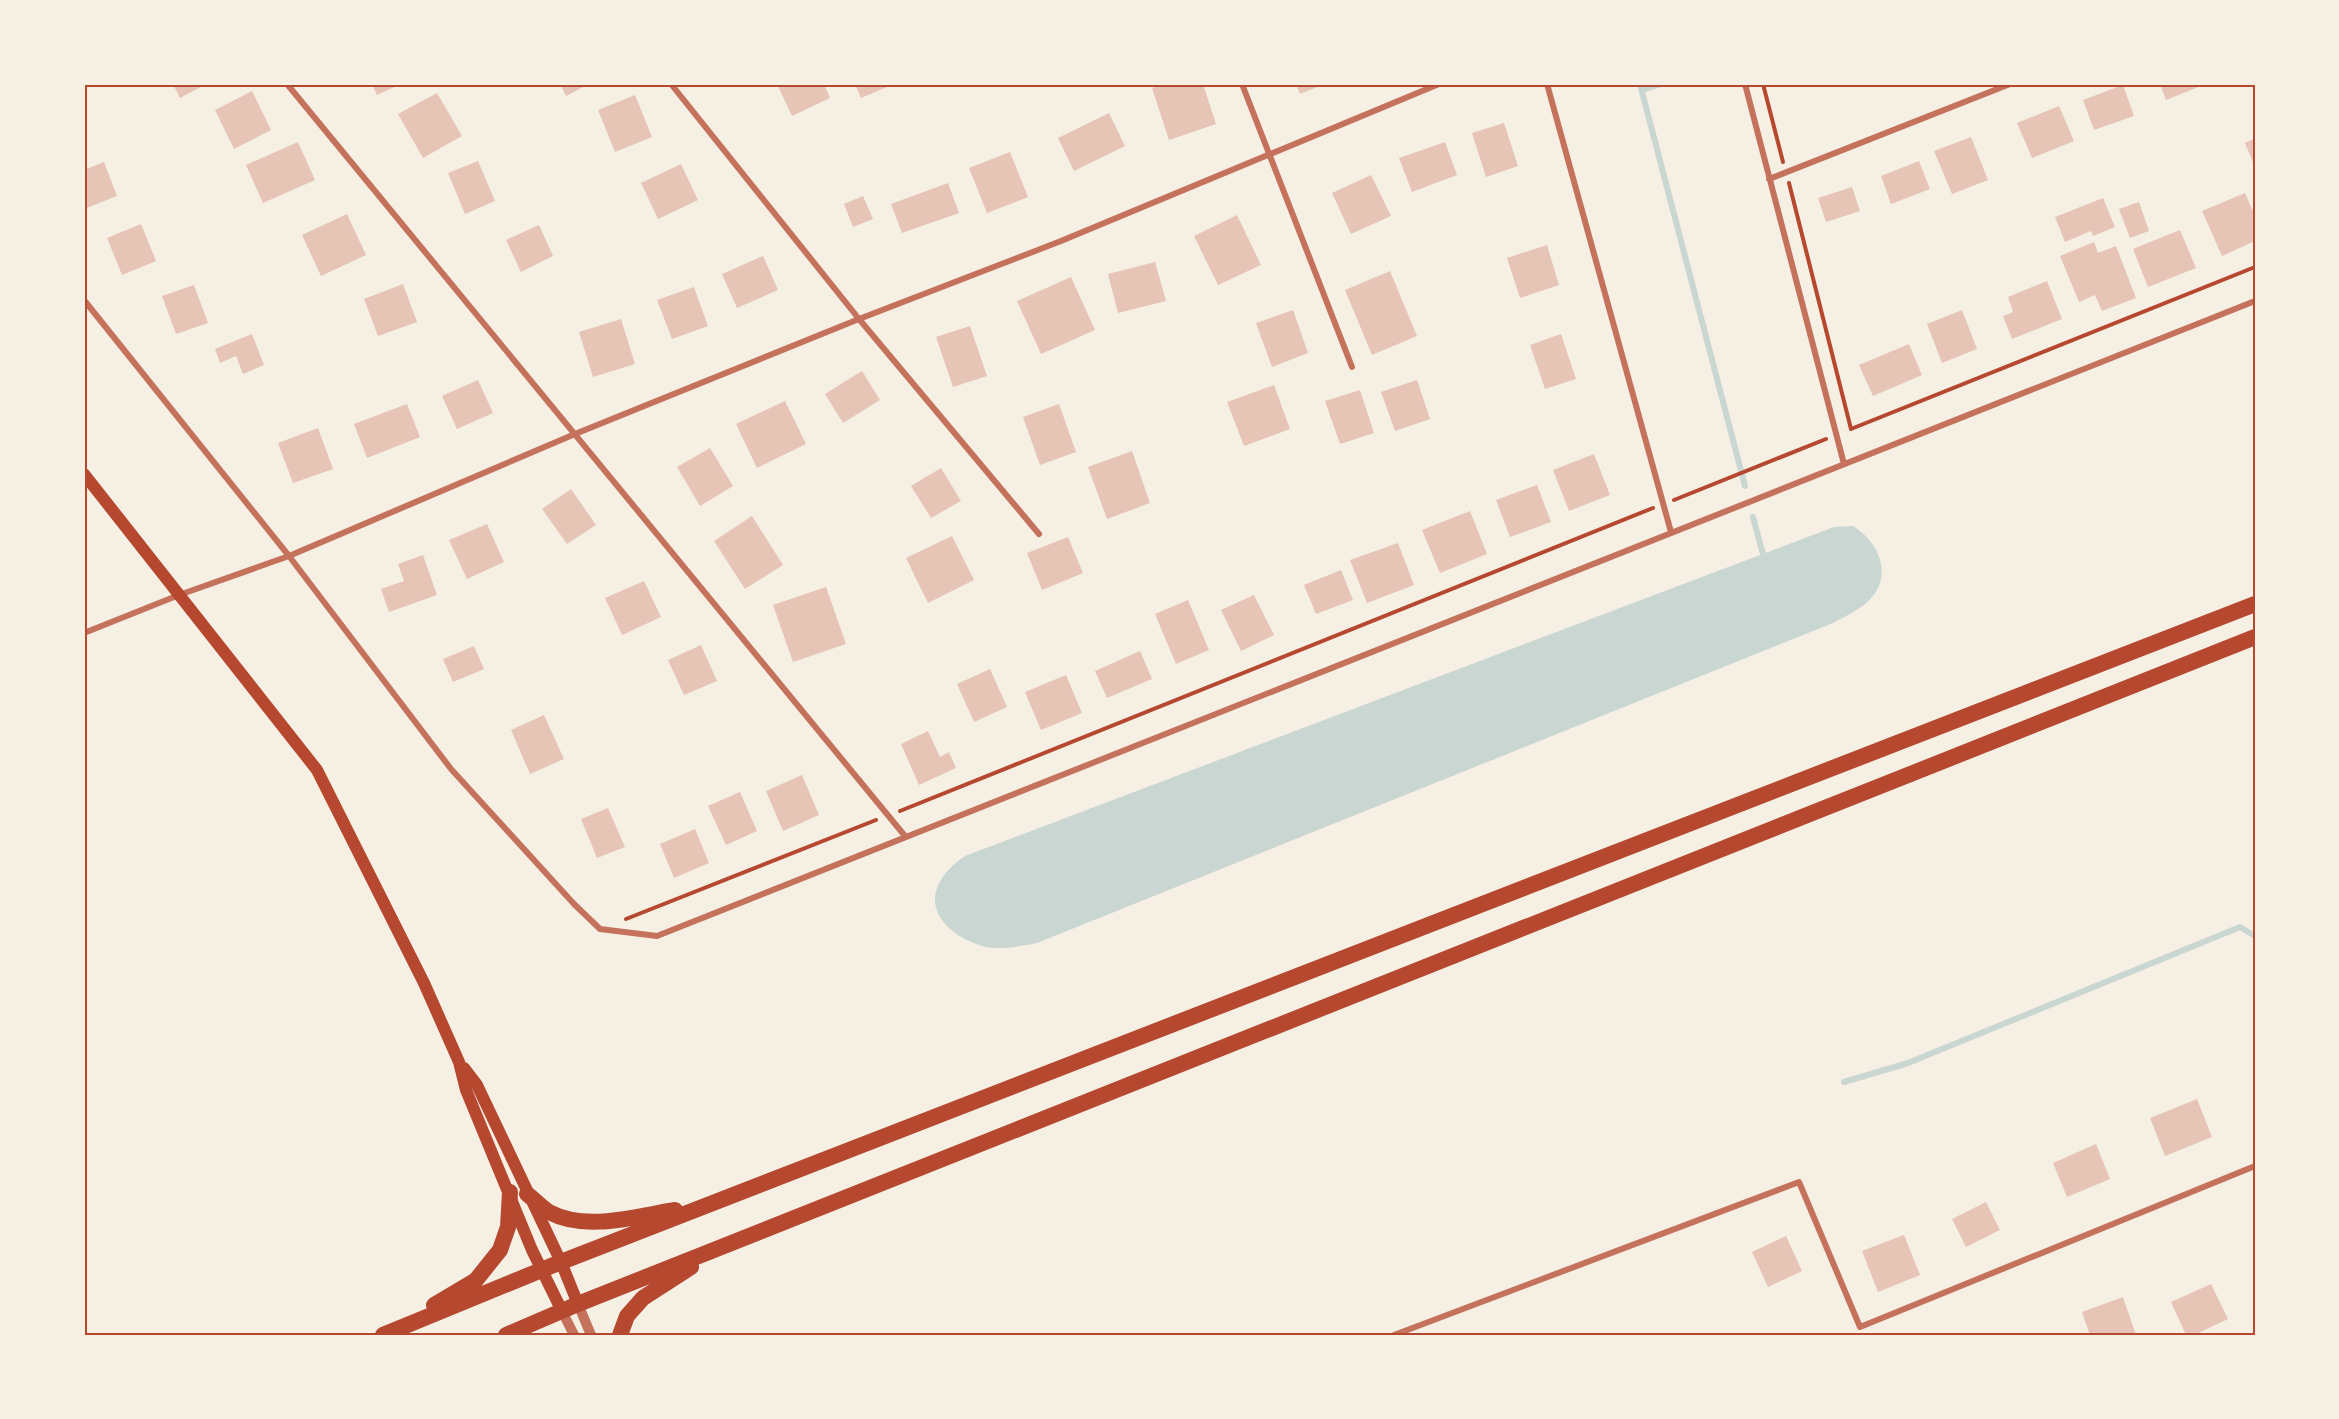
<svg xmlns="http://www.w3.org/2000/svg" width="2339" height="1419" font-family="'Noto Sans',sans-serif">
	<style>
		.water { fill: #c9d6d2 }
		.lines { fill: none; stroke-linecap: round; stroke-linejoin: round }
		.stream { stroke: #c9d6d2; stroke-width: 6 }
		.building { fill: #e6c5b7 }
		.path { stroke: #b5482f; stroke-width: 4 }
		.minor { stroke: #c5725c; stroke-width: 6 }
		.tertiary { stroke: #c5725c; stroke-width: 10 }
		.secondary { stroke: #b5482f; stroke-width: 12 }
		.trunk { stroke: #b5482f; stroke-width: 16 }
		.neatline { fill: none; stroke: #b5482f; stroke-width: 2 }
	</style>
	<rect width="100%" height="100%" fill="#f6efe4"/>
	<path class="water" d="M1853 526C1877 541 1893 572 1872 597 1862 609 1846 616 1833 623L1037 943C1020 946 1000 951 982 946 931 930 916 889 965 856L1834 527Z"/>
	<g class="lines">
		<path class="stream" d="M1640 84 1745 486
			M1642 90 1661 84
			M1753 517 1763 554
			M1844 1082 1908 1063 2240 927 2255 936"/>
	</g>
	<path class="building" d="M173 84H206L180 98Z
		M372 84H401L377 95Z
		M560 84H589L566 96Z
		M777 84H824L830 98 792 116Z
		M855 84H894L861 98Z
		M1163 84H1203L1216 124 1169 140 1152 88Z
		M1296 84H1325L1300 94Z
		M2160 84H2201V86L2166 100Z
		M2123 85 2134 116 2094 130 2083 100Z
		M252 91 271 130 234 149 215 110Z
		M437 93 462 136 423 158 398 114Z
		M635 95 652 137 615 152 598 110Z
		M2059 106 2074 141 2032 158 2017 123Z
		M1109 113 1125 146 1074 171 1058 138Z
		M1504 123 1518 166 1486 177 1472 133Z
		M1971 137 1988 180 1952 194 1934 151Z
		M2255 138V167L2245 143Z
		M298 142 315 180 263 203 246 165Z
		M1445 142 1457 175 1412 192 1399 158Z
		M1010 152 1028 197 987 213 969 168Z
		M478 161 495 201 465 214 448 173Z
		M1919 161 1930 189 1891 204 1881 176Z
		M104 162 117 196 84 209V170Z
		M681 164 698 200 658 219 641 183Z
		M1371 175 1391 216 1351 234 1332 193Z
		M948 183 959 213 902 233 891 204Z
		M1852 187 1860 211 1826 222 1818 198Z
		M2245 193 2255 216V241L2222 256 2202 211Z
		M863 196 873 219 853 227 844 204Z
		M2103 198 2115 227 2093 236 2091 231 2065 242 2055 217Z
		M2139 202 2149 231 2130 238 2119 209Z
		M347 214 366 255 321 276 302 235Z
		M1237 215 1261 265 1218 285 1194 236Z
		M141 224 156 261 122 275 107 238Z
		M539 225 553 256 521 272 506 240Z
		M2180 230 2196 268 2148 287 2133 249Z
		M2094 242 2098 253 2116 246 2136 298 2102 311 2095 295 2079 302 2060 256Z
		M1547 245 1559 285 1520 298 1507 258Z
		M763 256 778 290 737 308 722 274Z
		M1155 262 1166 301 1118 313 1108 274Z
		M1390 271 1417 336 1372 355 1345 290Z
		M1071 277 1095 330 1041 354 1017 301Z
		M2047 281 2062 319 2012 339 2003 316 2013 312 2008 297Z
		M403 284 417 322 378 336 364 299Z
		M194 285 208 323 176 334 162 296Z
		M694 287 708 326 672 339 657 300Z
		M1293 310 1308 353 1272 367 1256 323Z
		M1962 310 1977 349 1942 363 1927 324Z
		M621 319 635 364 593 377 579 332Z
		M970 326 987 376 953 387 936 337Z
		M252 334 264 365 243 374 236 356 220 363 215 349Z
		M1561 334 1576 379 1545 389 1530 345Z
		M1909 344 1922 375 1873 396 1859 365Z
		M862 371 880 400 843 423 825 394Z
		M478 380 493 413 457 429 442 396Z
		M1417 380 1430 419 1395 431 1381 392Z
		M1274 385 1290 429 1244 446 1227 402Z
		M1360 390 1374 433 1340 444 1325 401Z
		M785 401 806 444 757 468 736 424Z
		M407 404 420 437 367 458 354 424Z
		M1059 404 1076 452 1040 465 1023 417Z
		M318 428 333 469 293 483 278 443Z
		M710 448 733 486 700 506 677 467Z
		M1132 451 1150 503 1107 519 1088 467Z
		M1594 454 1610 495 1569 511 1553 470Z
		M941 468 961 501 931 518 911 486Z
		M1537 485 1551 522 1510 537 1496 500Z
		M571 489 596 525 567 544 542 509Z
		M1470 511 1487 554 1440 573 1422 530Z
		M752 516 783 565 745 589 714 541Z
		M487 524 504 562 467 579 449 540Z
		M952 536 974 580 928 603 906 558Z
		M1068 537 1083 573 1042 590 1027 553Z
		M1398 543 1414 585 1367 603 1350 560Z
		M423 555 437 595 389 612 381 589 404 581 398 564Z
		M1341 570 1353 600 1316 614 1304 585Z
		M644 581 661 617 622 635 605 598Z
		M826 587 846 644 793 662 773 605Z
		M1254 595 1274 635 1241 651 1221 610Z
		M1188 600 1209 650 1176 664 1155 614Z
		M701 645 717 681 684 695 668 660Z
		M474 646 484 669 453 682 443 659Z
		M1140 651 1152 679 1107 698 1095 671Z
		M990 669 1007 707 974 722 957 684Z
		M1066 675 1082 713 1041 730 1025 692Z
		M544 715 564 759 530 774 511 730Z
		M928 731 940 757 949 752 956 768 919 785 901 744Z
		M802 775 819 815 783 831 766 791Z
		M740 792 757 831 726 845 708 806Z
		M608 808 625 847 597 858 581 819Z
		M695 829 709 863 674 878 660 844Z
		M2197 1099 2212 1137 2165 1156 2150 1118Z
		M2096 1144 2110 1179 2067 1197 2053 1163Z
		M1986 1202 2000 1230 1966 1247 1952 1219Z
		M1904 1235 1920 1275 1878 1292 1862 1251Z
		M1786 1236 1802 1271 1768 1287 1752 1252Z
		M2211 1284 2228 1319 2194 1335H2186L2171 1302Z
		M2123 1297 2136 1335H2090L2082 1312Z"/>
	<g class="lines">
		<path class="path" d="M1763 84 1783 162
			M1789 183 1851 429 2255 267
			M1674 500 1826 439
			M900 811 1653 508
			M626 919 876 820"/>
		<path class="minor" d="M287 84 905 836
			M671 84 859 319 1039 534
			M1242 84 1352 367
			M1547 84 1671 532
			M1745 84 1844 464
			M1769 179 2010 84
			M84 300 289 556 451 769 574 904 600 929 657 936 2255 301
			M84 633 179 595 289 556 575 434 859 319 1061 241 1439 84
			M1394 1335 1799 1182 1860 1327 2255 1166"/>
		<path class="tertiary" d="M578 1304 591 1335
			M562 1311 574 1335"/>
		<path class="secondary" d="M84 474 317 770 424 983 459 1062 466 1090 532 1250 562 1311
			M464 1068 477 1085 561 1262 578 1304"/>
		<path class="trunk" d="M527 1194C534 1199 541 1207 549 1212 586 1232 637 1216 675 1210
			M434 1305 476 1280 500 1250 508 1227 510 1192
			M383 1335 561 1262 2255 604
			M506 1335 578 1304 2255 637
			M620 1335 627 1316 643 1298 691 1267"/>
	</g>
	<rect width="2339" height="1419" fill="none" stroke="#f6efe4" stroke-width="171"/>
	<rect x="86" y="86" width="2168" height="1248" class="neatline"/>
</svg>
